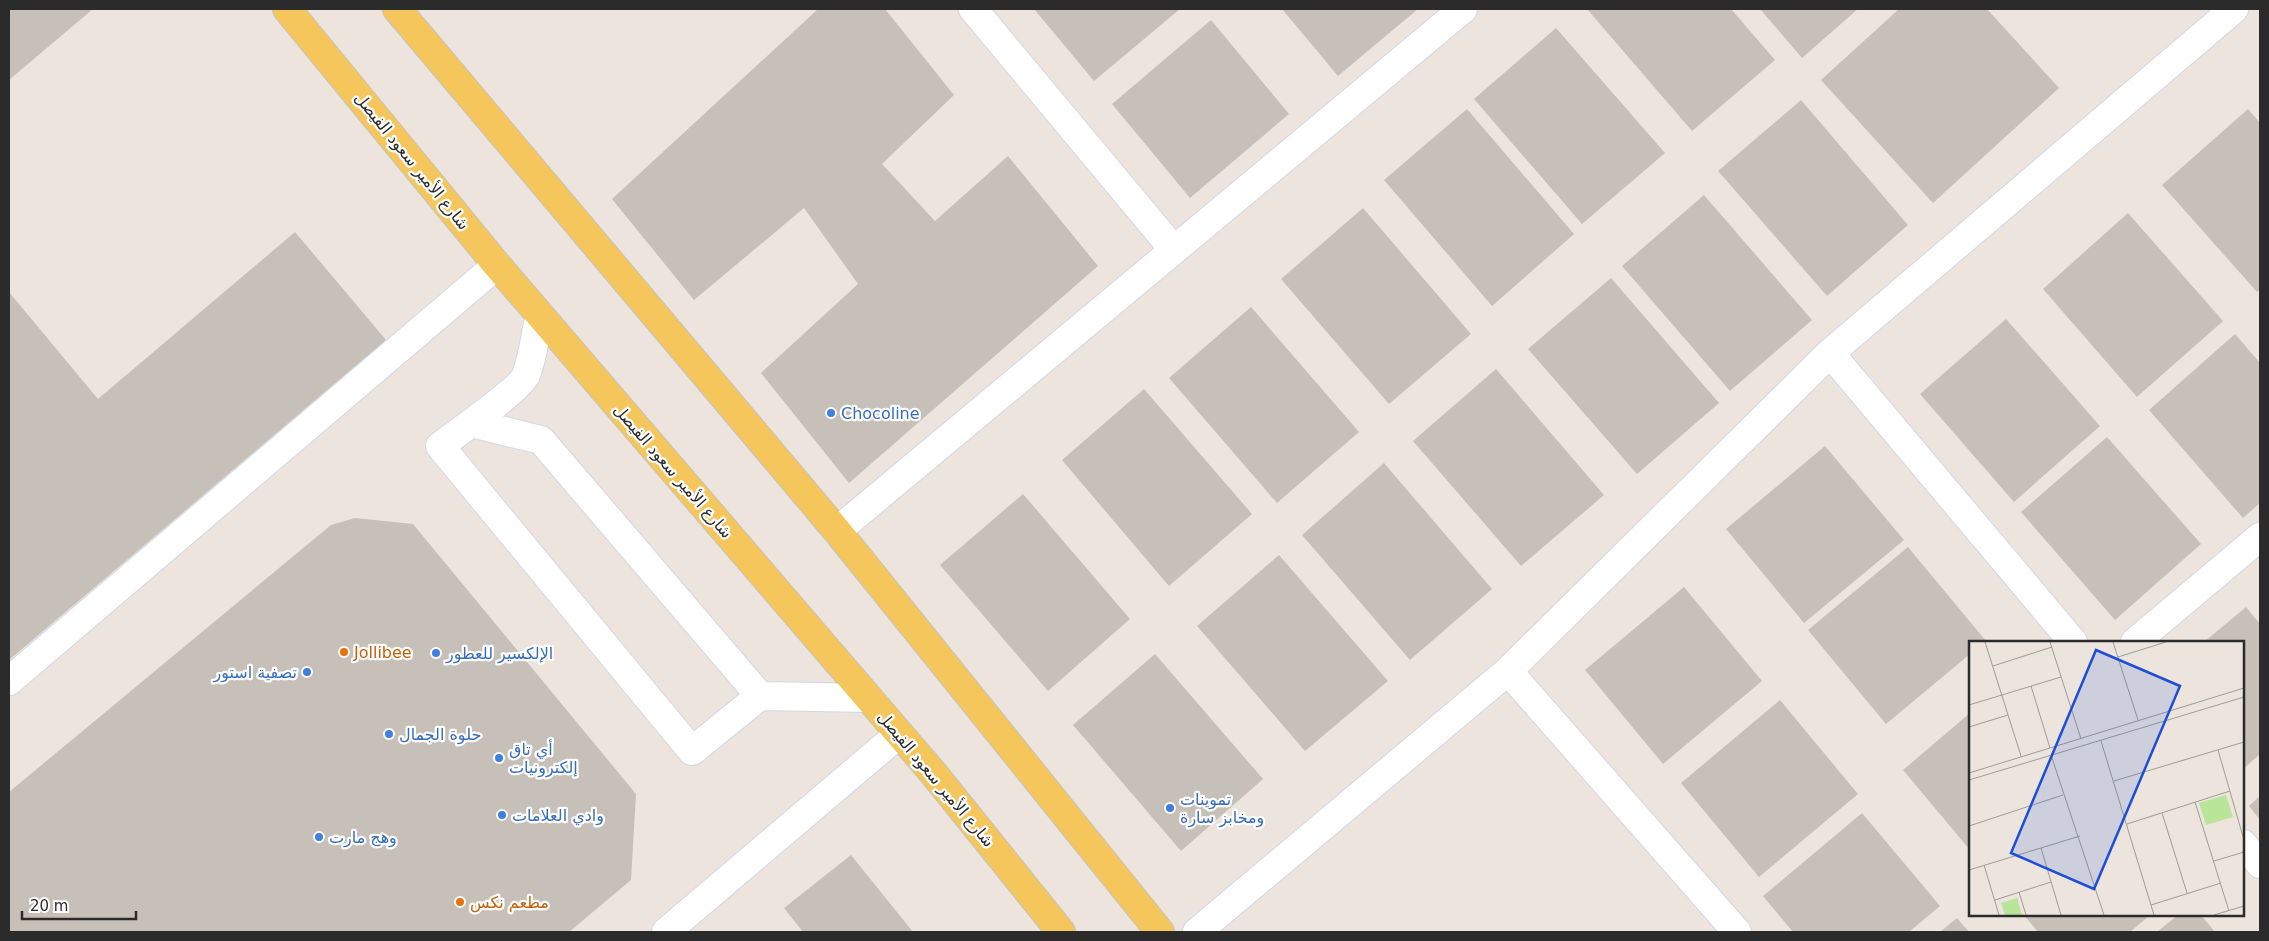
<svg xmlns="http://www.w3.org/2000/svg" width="2269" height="941" font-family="'DejaVu Sans','Noto Sans Arabic',sans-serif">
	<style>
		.building { fill: #c6c0b8 }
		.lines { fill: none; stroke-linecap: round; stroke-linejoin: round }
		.minor-casing { stroke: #d2d7e4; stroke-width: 30 }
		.major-casing { stroke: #c4c4c4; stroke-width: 30 }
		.minor { stroke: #fff; stroke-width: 28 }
		.major { stroke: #f4c65b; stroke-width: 28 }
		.shop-dot { fill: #3f7fe0; stroke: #fff; stroke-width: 2 }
		.food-dot { fill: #e8710a; stroke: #fff; stroke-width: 2 }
		.labels { text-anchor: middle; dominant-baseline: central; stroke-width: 4.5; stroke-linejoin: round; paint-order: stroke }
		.street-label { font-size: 16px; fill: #2b2b2b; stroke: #fff }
		.shop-label { font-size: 16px; fill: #366cbe; stroke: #fff; text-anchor: start }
		.food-label { font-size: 16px; fill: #c56008; stroke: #fff; text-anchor: start }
		.inset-road { fill: none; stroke: #9f9b96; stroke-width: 1 }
		.view { fill: #1d4ed8; fill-opacity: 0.15; stroke: #1d4ed8; stroke-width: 2.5 }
		.inset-edge { fill: none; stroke: #2b2b2b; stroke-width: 2.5 }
	</style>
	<rect width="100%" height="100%" fill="#ede5dd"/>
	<path class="building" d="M9 9H93L9 80Z
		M818 9H885L954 95 882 164 935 221 1008 156 1098 266 849 483 761 373 858 284 804 208 694 300 612 199Z
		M1034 9H1180L1094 81Z
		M1282 9H1418L1338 76Z
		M1587 9H1731L1775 60 1692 131Z
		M1760 9H1858L1802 58Z
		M1899 9H1987L2059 88 1933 203 1821 80Z
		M1211 20 1289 114 1190 198 1112 104Z
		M1556 28 1665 153 1582 224 1474 99Z
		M1801 100 1908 225 1827 296 1718 171Z
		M1467 109 1574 234 1492 306 1384 180Z
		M2248 109 2260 123V289L2257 292 2162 185Z
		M1704 195 1812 320 1730 391 1622 266Z
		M1363 208 1471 334 1389 404 1281 279Z
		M2128 213 2223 321 2137 397 2043 289Z
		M295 232 386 340 9 660V292L98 399Z
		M1611 278 1719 403 1637 474 1528 349Z
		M1251 307 1359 432 1277 503 1169 378Z
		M2006 319 2100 426 2014 502 1920 394Z
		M2235 334 2260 363V503L2243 518 2149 410Z
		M1496 369 1604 495 1521 566 1413 441Z
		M1144 389 1252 514 1169 586 1062 460Z
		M2107 437 2201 544 2115 620 2021 512Z
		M1825 446 1904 540 1804 623 1726 529Z
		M1384 463 1492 589 1410 660 1302 535Z
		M1023 494 1130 619 1048 691 940 565Z
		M355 518 413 524 636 794 631 880 569 932H9V792L331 525Z
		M1908 547 1986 641 1970 642V654L1886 724 1808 630Z
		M1279 555 1388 681 1305 751 1197 626Z
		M1684 587 1762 681 1663 764 1585 670Z
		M2246 607 2260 624V754L2243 769V642H2204Z
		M1155 654 1263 779 1181 851 1073 725Z
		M1780 700 1858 794 1759 877 1681 783Z
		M1970 713V850L1903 770Z
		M2260 796V820L2249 806Z
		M1862 813 1940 906 1909 932H1793L1763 896Z
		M851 855 913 932H803L784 908Z
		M2024 915H2150L2130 932H2038Z
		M2178 915H2201L2215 932H2157Z
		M1957 918 1969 932H1940Z"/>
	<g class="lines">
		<defs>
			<path id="minor" d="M973 9 1174 250
				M1830 353 2073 642
				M471 423 541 440 760 696 692 751 440 446C455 435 521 388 526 375 533 357 535 335 540 315
				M837 531 1463 9
				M2135 642 2260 537
				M1508 671 1737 932
				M9 681 497 265
				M760 696 868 698
				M2243 844 2260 864
				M666 932 899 734
				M1197 932 1508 671 1830 353 2234 9"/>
			<path id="major" d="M287 9 497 265 934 774 1061 932
				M397 9 837 531 1160 932"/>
		</defs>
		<use href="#minor" class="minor-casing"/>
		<use href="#major" class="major-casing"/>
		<use href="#minor" class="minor"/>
		<use href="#major" class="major"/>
	</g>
	<g class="shop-dot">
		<circle cx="831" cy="413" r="5"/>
		<circle cx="436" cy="653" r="5"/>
		<circle cx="307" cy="672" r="5"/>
		<circle cx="389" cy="734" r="5"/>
		<circle cx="499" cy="758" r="5"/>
		<circle cx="1170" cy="808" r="5"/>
		<circle cx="502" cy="815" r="5"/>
		<circle cx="319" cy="837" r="5"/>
	</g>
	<g class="food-dot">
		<circle cx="344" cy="652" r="5"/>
		<circle cx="460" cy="902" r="5"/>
	</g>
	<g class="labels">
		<g class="street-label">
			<text transform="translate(412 161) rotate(51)">شارع الأمير سعود الفيصل</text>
			<text transform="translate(673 471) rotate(49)">شارع الأمير سعود الفيصل</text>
			<text transform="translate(936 779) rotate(50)">شارع الأمير سعود الفيصل</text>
		</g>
		<g class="shop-label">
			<text x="841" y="413">Chocoline</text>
			<text x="446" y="653">الإلكسير للعطور</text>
			<text x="297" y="672" text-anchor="end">تصفية استور</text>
			<text x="399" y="734">حلوة الجمال</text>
			<text x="509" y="749">أي تاق<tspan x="509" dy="18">إلكترونيات</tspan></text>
			<text x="1180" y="799">تموينات<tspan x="1180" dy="18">ومخابز سارة</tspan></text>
			<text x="512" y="815">وادي العلامات</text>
			<text x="329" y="837">وهج مارت</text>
		</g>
		<g class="food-label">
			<text x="354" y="652">Jollibee</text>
			<text x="470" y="902">مطعم نكس</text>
		</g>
	</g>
	<g transform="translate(1969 641)">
		<rect width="275" height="275" fill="#ede5dd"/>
		<path d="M257 154 264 176 237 184 230 162ZM48 257 53 274H36L32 262Z" fill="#b8e598"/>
		<path class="inset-road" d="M16 1 52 115M81 1 112 98M144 1 169 79M149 16 197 1M24 25 83 6M62 45 81 107M0 64 92 36M0 86 39 74M132 100 185 274M249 109 275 199M82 114 135 274M0 132 275 47M0 139 275 56M145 140 275 101M226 161 260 270M193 172 218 252M158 183 261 150M0 185 94 154M72 207 92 274M245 220 275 211M15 224 30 274M0 229 111 195M50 251 57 274M26 259 82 241M182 264 252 242M245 274 275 265"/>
		<path class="view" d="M127 9 211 45 125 248 42 212Z"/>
		<rect width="275" height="275" class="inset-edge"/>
	</g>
	<rect width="2269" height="941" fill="none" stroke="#2b2b2b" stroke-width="20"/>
	<path d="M22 911v8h114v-8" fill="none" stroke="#2b2b2b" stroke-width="2.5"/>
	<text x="30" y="911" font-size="15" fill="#2b2b2b" stroke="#ffffff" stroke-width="4" paint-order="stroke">20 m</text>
</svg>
